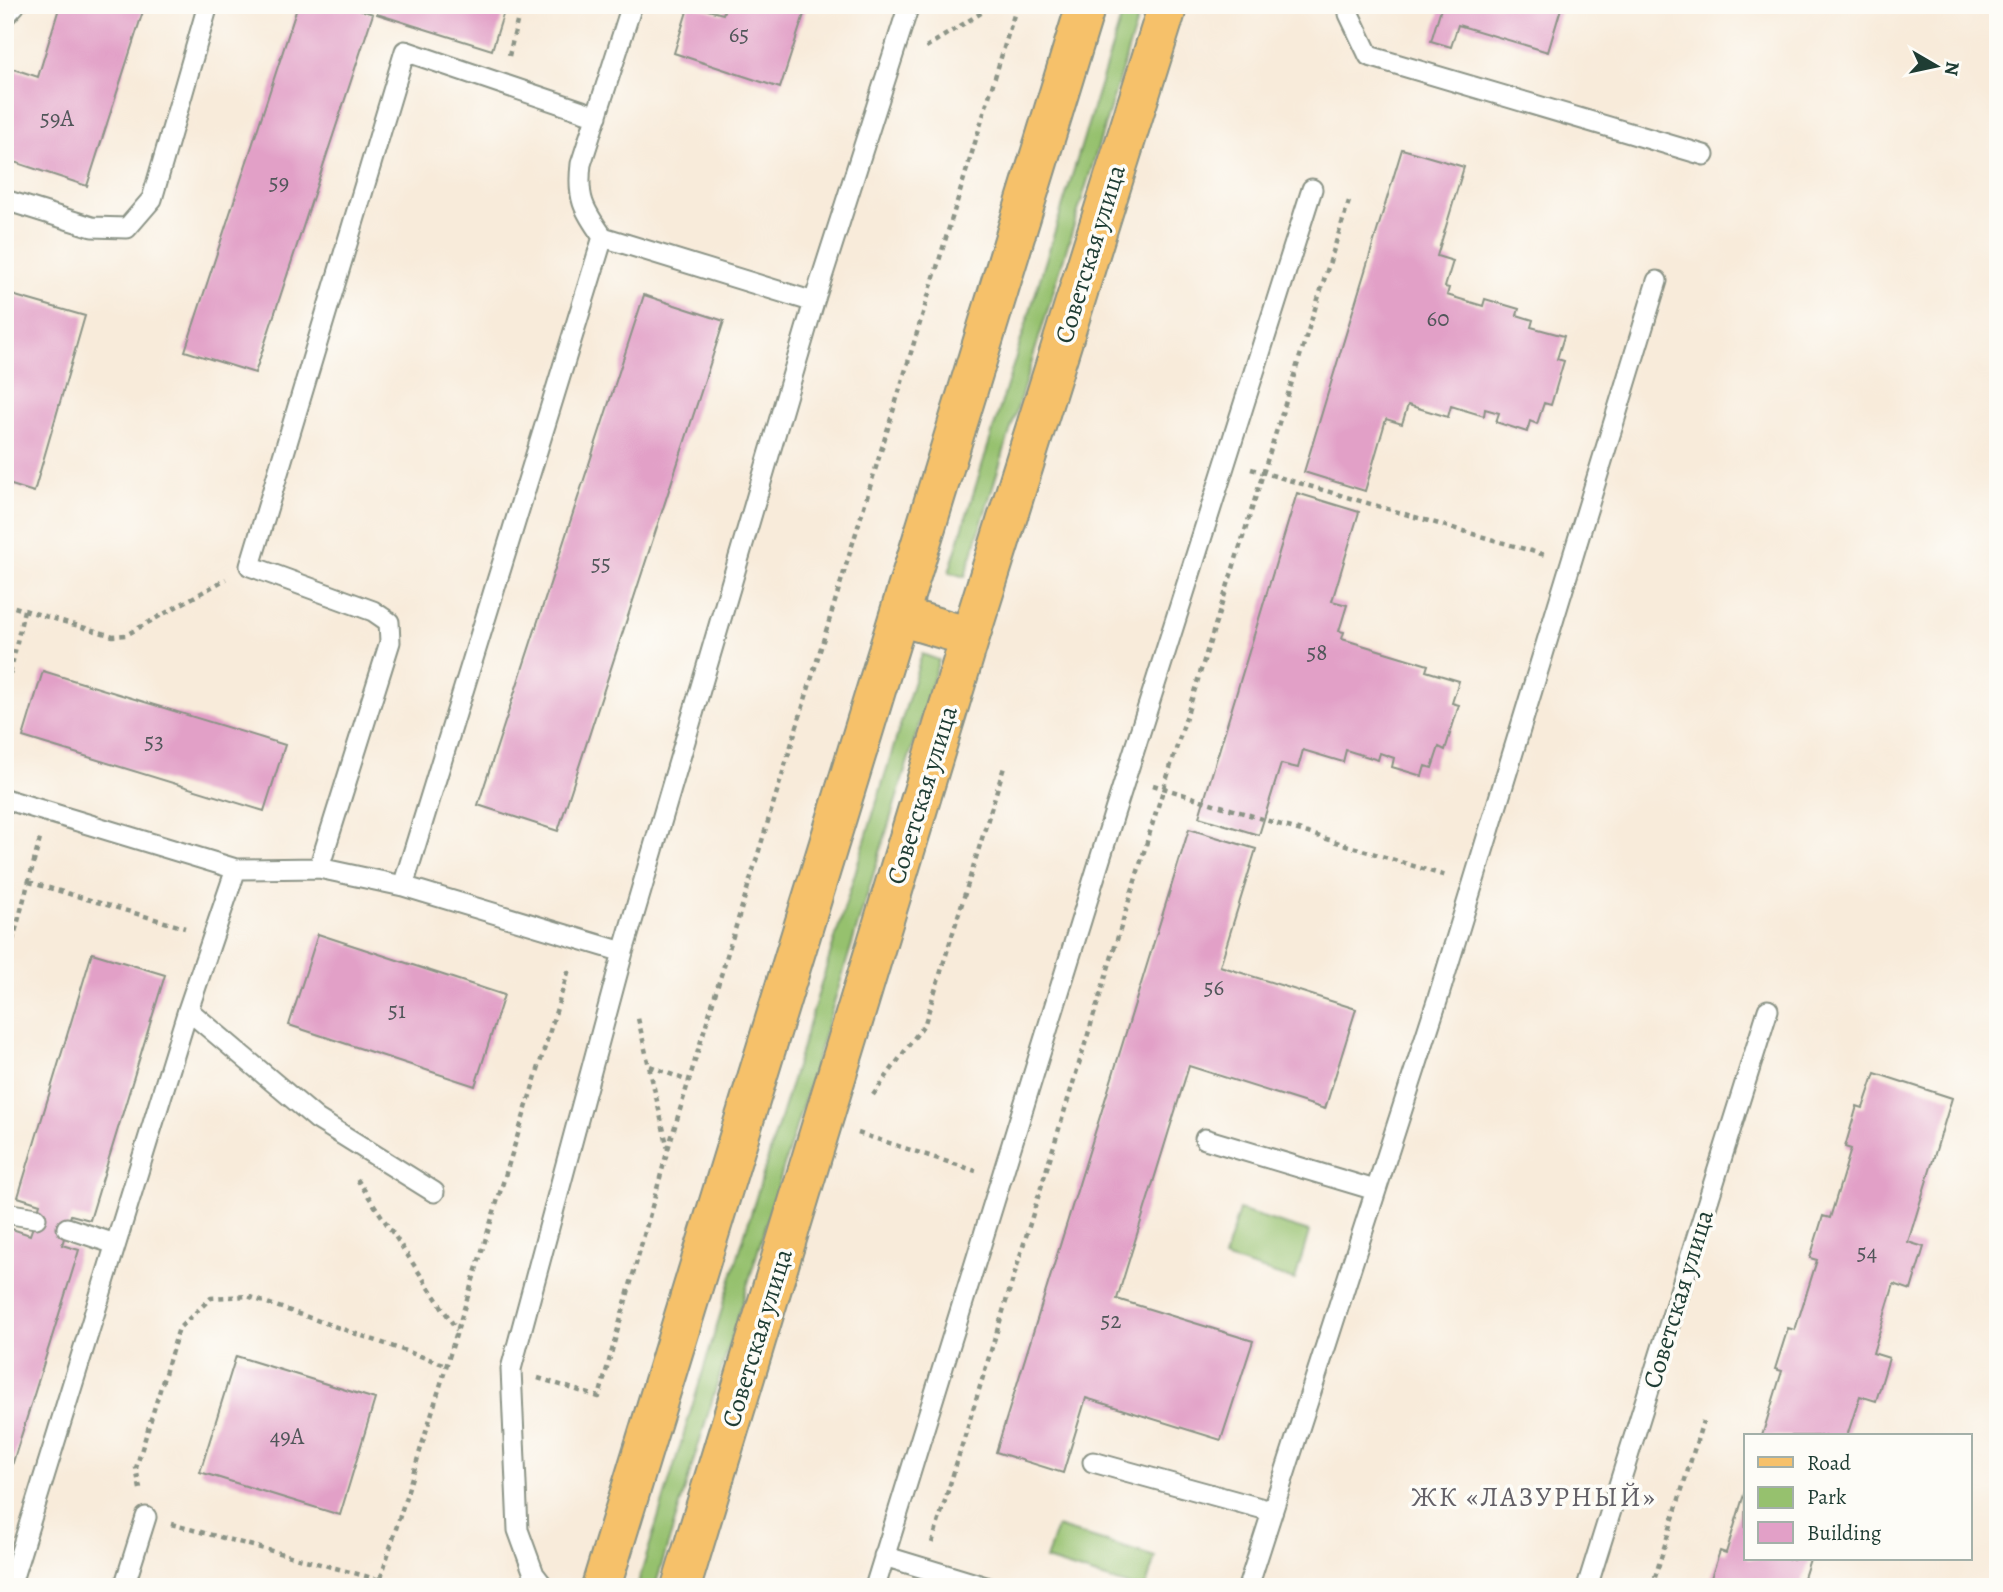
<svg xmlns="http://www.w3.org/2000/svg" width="2003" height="1592" font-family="Alegreya,serif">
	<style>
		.green { fill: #96c16e; stroke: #5a7f51; stroke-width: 2 }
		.building { fill: #e2a0c7 }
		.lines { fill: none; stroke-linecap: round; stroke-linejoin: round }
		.lane-casing { stroke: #8c9487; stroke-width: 23 }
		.primary-casing { stroke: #8c9487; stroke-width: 42 }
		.path { stroke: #8c9487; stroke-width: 4.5; stroke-dasharray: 5 5; stroke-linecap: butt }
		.lane { stroke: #fff; stroke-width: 19 }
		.primary { stroke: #f6c16b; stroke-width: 38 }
		.labels { text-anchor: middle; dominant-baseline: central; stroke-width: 7; stroke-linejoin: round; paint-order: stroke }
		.number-label { font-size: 23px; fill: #505659 }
		.street-label { font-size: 26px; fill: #1f3d34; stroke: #fdfcf7 }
		.neighbourhood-label { font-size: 28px; letter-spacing: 2px; fill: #636067; stroke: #fdfcf7 }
	</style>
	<rect width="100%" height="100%" fill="#fdfcf7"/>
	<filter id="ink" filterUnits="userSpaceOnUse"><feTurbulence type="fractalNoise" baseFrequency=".0143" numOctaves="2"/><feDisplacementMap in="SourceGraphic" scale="14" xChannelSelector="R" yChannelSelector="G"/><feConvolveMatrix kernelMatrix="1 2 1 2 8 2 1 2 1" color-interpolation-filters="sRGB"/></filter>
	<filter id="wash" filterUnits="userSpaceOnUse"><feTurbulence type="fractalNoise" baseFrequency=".00686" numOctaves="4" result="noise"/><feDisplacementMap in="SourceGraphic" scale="28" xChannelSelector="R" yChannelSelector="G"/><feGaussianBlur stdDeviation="1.57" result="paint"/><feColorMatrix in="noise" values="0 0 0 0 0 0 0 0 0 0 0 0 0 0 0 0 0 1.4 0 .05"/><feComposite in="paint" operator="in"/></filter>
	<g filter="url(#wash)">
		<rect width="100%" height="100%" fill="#f8ebda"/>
		<path class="green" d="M1125 5H1142L965 577 949 572Z
			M922 654 939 660 655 1587H637Z
			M1239 1210 1309 1232 1295 1280 1224 1258Z
			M1057 1527 1155 1557 1146 1587H1132L1046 1560Z"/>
		<g id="blocks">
			<path class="building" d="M60 5H145L87 186 5 159V66L38 77Z
				M298 5H346L373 14 255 373 185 351Z
				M379 5H506L492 50 377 14Z
				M689 5 723 14 726 5H807L780 88 674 53Z
				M1442 5H1562L1548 52 1458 25 1451 47 1431 41Z
				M1402 149 1464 167 1437 256 1453 261 1445 287 1449 288 1447 295 1483 306 1485 299 1519 309 1517 315 1533 320 1531 327 1564 336 1557 359 1564 361 1551 405 1544 403 1537 424 1530 421 1527 432 1496 422 1499 413 1485 409 1484 416 1451 406 1448 417 1408 405 1402 424 1386 419 1365 491 1304 472Z
				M5 293 85 316 34 492 5 483Z
				M644 295 724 321 558 831 478 805Z
				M1297 493 1359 512 1332 601 1347 605 1339 631 1344 632 1342 639 1428 665 1426 671 1459 681 1452 703 1459 705 1445 750 1439 747 1432 768 1425 766 1422 776 1392 767 1394 758 1380 753 1378 760 1346 750 1343 762 1303 750 1298 768 1281 764 1259 835 1199 817Z
				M43 671 285 745 264 811 23 737Z
				M1189 829 1256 849 1220 966 1356 1009 1325 1109 1189 1066 1117 1299 1253 1341 1221 1440 1086 1398 1063 1473 996 1452Z
				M318 934 504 995 475 1086 289 1025Z
				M92 953 165 975 90 1220 71 1215 62 1245 79 1250 5 1488V1240L9 1228 30 1235 36 1218 40 1204 18 1197Z
				M1875 1073 1952 1098 1908 1242 1924 1247 1911 1290 1894 1284 1873 1353 1889 1358 1876 1401 1860 1396 1847 1436H1762L1782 1371 1775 1369 1788 1328 1795 1330 1817 1260 1810 1258 1823 1216 1830 1218 1851 1149 1845 1147 1857 1106 1863 1108Z
				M236 1356 375 1399 340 1515 200 1472Z
				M1745 1491 1746 1559H1810L1801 1587H1708L1720 1551 1726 1553Z"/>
		</g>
	</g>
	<g filter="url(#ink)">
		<use href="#blocks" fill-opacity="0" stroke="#8c9487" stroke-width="2"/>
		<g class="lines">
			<defs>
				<path id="lane" d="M632 5 581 164C577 198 583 209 603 237L814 302
					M1351 5 1349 14 1369 56 1704 155
					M5 16 15 5
					M5 200 92 227 127 228 152 199 208 5
					M603 237 403 886 623 952
					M5 799 236 869 319 868 403 886
					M319 868 390 642 389 622 373 611 250 566 405 51 597 116
					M188 1010 317 1119 434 1192
					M1205 1139 1375 1190
					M5 1213 36 1218
					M67 1228 115 1244
					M1093 1462 1271 1511
					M884 1556 986 1587
					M10 1587 188 1010 236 869
					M124 1587 146 1517
					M544 1587 534 1574 518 1530 511 1369 623 952 814 302 909 5
					M875 1587 1114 814 1312 189
					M1248 1587 1438 998 1657 281
					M1587 1587 1768 1010"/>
				<path id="primary" d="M899 616 970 637
					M601 1587 1086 5
					M681 1587 970 637 1168 5"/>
			</defs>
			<use href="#lane" class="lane-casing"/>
			<use href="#primary" class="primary-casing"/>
			<path class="path" d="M926 47 994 5
				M509 56 521 5
				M1251 469 1545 555
				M5 604 24 610 5 697
				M24 610 113 636 126 635 226 579
				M1153 785 1446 876
				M29 882 185 928
				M5 970 40 839
				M650 1066 688 1081
				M873 1095 925 1023 1005 764
				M858 1133 976 1171
				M668 1149 1017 5
				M357 1179 457 1330
				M538 1378 599 1397 668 1149 637 1014
				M140 1489 136 1468 179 1328 211 1298 247 1296 446 1365
				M171 1524 380 1580
				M932 1543 1154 819 1349 201
				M378 1587 570 966
				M1652 1587 1703 1421"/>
			<use href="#lane" class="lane"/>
			<use href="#primary" class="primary"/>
		</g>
	</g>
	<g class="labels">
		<g class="number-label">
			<text x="739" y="34">65</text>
			<text x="57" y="118">59А</text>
			<text x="279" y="182">59</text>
			<text x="1438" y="318">60</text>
			<text x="601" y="563">55</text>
			<text x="1317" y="652">58</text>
			<text x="154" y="741">53</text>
			<text x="1214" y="987">56</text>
			<text x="397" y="1010">51</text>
			<text x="1867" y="1252">54</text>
			<text x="1111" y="1320">52</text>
			<text x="287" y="1436">49А</text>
		</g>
		<g class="street-label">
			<text transform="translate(1090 254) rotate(-73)">Советская улица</text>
			<text transform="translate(922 795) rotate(-73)">Советская улица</text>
			<text transform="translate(1678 1299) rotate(-73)">Советская улица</text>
			<text transform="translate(757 1338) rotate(-73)">Советская улица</text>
		</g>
		<g class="neighbourhood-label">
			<text x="1534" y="1497">ЖК «ЛАЗУРНЫЙ»</text>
		</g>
	</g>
	<rect width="2003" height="1592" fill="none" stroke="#fdfcf7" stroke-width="28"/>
	<rect x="1744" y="1434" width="228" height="126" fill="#fdfcf7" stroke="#a4b0a9" stroke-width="2"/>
	<rect x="1758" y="1457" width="35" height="10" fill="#f6c16b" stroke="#a4b0a9" stroke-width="2"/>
	<text x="1807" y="1470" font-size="21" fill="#1f3d34">Road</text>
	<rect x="1758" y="1487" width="35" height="21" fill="#96c16e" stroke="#a4b0a9" stroke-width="2"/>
	<text x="1807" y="1504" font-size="21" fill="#1f3d34">Park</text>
	<rect x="1758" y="1522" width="35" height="21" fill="#e2a0c7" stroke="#a4b0a9" stroke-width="2"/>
	<text x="1807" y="1540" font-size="21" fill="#1f3d34">Building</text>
	<g transform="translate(1936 66) rotate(99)" stroke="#fdfcf7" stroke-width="5" paint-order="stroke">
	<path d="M0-5L12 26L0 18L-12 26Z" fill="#1f3d34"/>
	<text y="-10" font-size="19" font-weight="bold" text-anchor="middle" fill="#1f3d34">N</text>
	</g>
</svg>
